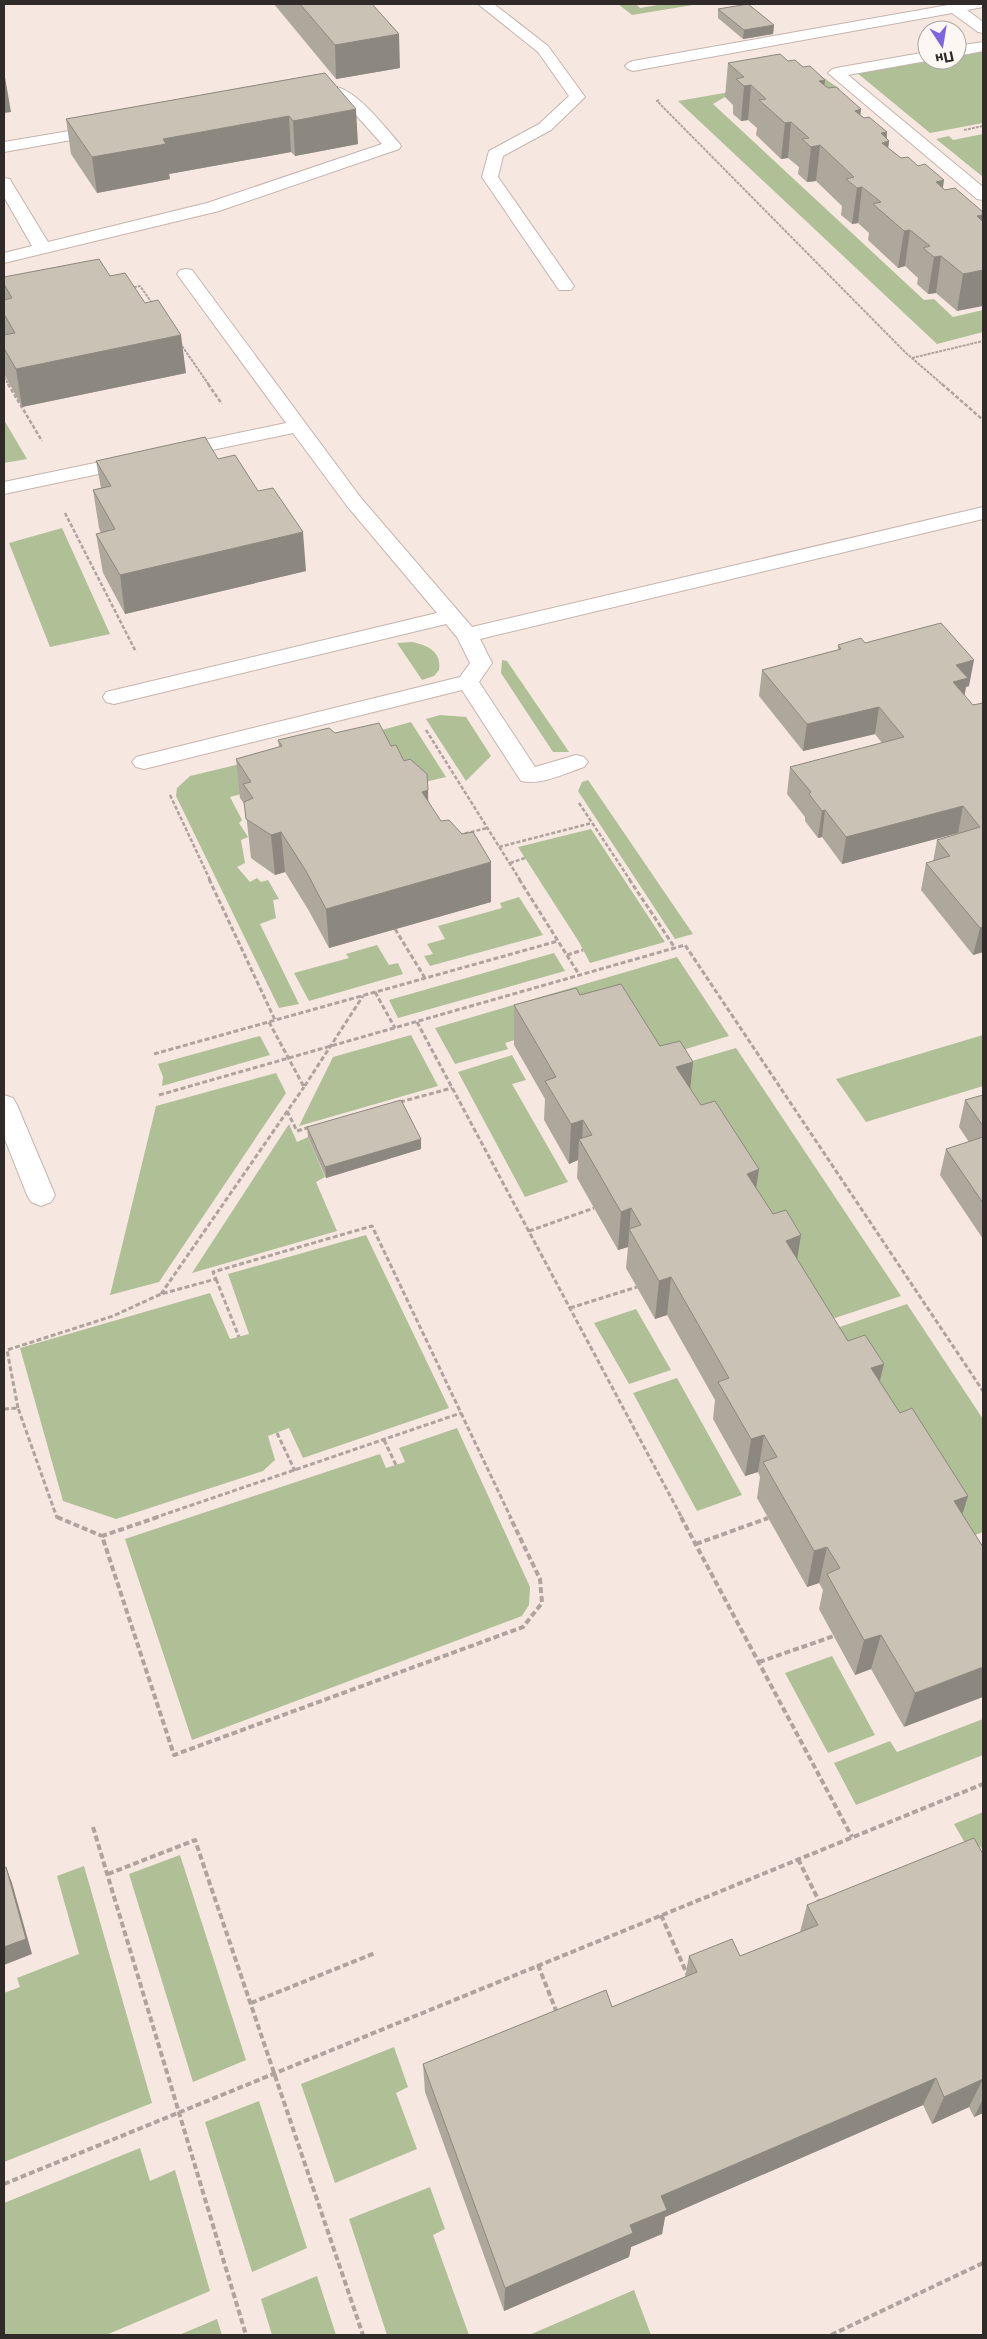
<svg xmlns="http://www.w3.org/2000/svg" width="987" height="2339" font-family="Commissioner,sans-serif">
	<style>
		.green { fill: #afc096 }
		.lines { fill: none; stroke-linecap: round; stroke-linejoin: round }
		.minor-casing { stroke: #c3b4ae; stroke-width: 2 }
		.path-far3 { stroke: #afa39e; stroke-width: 2; stroke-dasharray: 3 1; stroke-linecap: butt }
		.path-far2 { stroke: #afa39e; stroke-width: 2.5; stroke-dasharray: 4 2; stroke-linecap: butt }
		.path-far1 { stroke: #afa39e; stroke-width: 3; stroke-dasharray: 5 2.5; stroke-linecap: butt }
		.path { stroke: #afa39e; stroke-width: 4; stroke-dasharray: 6 3; stroke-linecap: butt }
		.minor { fill: #fff; fill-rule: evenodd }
		.wall { fill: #aea79c }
		.shaded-wall { fill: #8d887f }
		.building { fill: #cac2b5; stroke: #8d887f }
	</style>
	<rect width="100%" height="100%" fill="#f7e7e1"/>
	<path class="green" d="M618 4H636L640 8 663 4H699L632 15Z
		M983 50V123L930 133 856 72 927 60H957V54Z
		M821 76 840 89 809 93 725 97 713 104 924 300 934 299 953 317 983 310V332L937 344 678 101Z
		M983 134V177L936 139 949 136 953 140Z
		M4 420 27 459 4 463Z
		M62 528 110 634 50 647 9 543Z
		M412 642C428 645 442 652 439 670L434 676 422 680 397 643Z
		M502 660 507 661 569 752H553L501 673Z
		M440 715 466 717 491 756 466 781 426 719Z
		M411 722 446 777 404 787 371 733Z
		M361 735 373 758 230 797 242 820 239 823 248 837 241 840 245 863 237 867 250 882 257 878 261 882 268 880 279 899 273 900 276 918 260 924 299 1004 279 1008 176 796 177 788 190 776Z
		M588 780 693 934 675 939 578 791 582 782Z
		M591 829 665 942 590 963 579 942 518 847Z
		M519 897 543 935 430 966 424 956 433 954 427 944 445 939 438 926 502 908 500 903Z
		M377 945 389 965 398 963 403 974 309 1001 294 973 349 958 346 954Z
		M554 953 565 971 398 1018 389 1000Z
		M677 957 729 1036 656 1058 580 1021 505 1043 508 1049 455 1064 435 1028Z
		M411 1035 438 1086 299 1126 333 1057Z
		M983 1035V1086L866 1122 836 1079Z
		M260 1036 270 1055 162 1086 163 1077 158 1064Z
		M736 1048 901 1296 817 1324 661 1070Z
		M512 1055 526 1080 512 1084 568 1182 525 1197 458 1072Z
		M276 1073 286 1093 159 1282 110 1295 156 1106Z
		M289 1124 297 1142 308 1137 325 1177 316 1182 337 1231 192 1273Z
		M366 1235 449 1408 303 1458 289 1428 268 1436 275 1460 263 1471 116 1519 63 1501 20 1348 210 1293 230 1339 249 1334 228 1274Z
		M907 1304 983 1419V1532L970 1537 825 1332Z
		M636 1309 671 1370 629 1384 594 1323Z
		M677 1378 742 1495 697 1511 633 1393Z
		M457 1428 530 1587 529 1605 522 1616 192 1740 125 1539 380 1454 386 1468 405 1462 399 1448Z
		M832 1656 875 1735 828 1753 785 1673Z
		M983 1719V1755L856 1805 834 1763 890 1741 897 1752Z
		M983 1812V1851L980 1846 969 1850 954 1824Z
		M180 1855 246 2060 193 2082 129 1874Z
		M84 1866 152 2103 4 2162V1993L20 1987 17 1978 79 1954 57 1876Z
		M394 2047 408 2087 396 2093 417 2149 335 2183 301 2084Z
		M259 2101 307 2248 252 2272 205 2122Z
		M140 2148 150 2181 175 2170 210 2291 106 2335H4V2203Z
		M430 2187 445 2229 433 2235 469 2335H387L349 2219Z
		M317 2276 336 2335H272L261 2299Z
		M634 2290 651 2335H529Z
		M217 2319 222 2335H179Z"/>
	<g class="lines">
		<defs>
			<path id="minor" d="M478 4H494L548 46 585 97 551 130 503 156 498 177 574 286 571 290H559L482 177 489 151 539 124 569 96 538 52Z
				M954 4H983V7L967 10 983 22V33L978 32 952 13 633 71 628 69 625 66 628 63 633 61Z
				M983 42V51L957 56V46Z
				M927 52V60H932L848 75 983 187V200L977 199 828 73 831 70 836 68Z
				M337 87C359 93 384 126 399 143L401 146 399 149 219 211 4 263V253L32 246 4 197V178L10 179 12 183 48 242 207 203 382 144 355 114 334 97 318 100 312 98 310 95 312 92Z
				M105 125 111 127 113 130 111 133 4 152V142Z
				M186 269 192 270 361 498 472 627 983 507V519L480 639 492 663 479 682 535 767 576 755 584 757 588 762 584 767C566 773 540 786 521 781L462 690 144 769 136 767 132 762 136 757 460 677 470 663 457 637 446 624 114 704 106 702 103 697 106 692 437 613 347 506 293 433 4 494V482L286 423 177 274 180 270Z
				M4 1095 13 1098 17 1105 55 1195 51 1202 41 1206 31 1202 27 1195 4 1137Z"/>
		</defs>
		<use href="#minor" class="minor-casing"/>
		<path class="path-far3" d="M659 100 657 101 906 353 943 385
			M964 130 983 126
			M130 288 140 286 152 303
			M182 346 209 385
			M912 358 983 341
			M4 377 9 385"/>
		<path class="path-far2" d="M8 384 42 441
			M208 384 222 404
			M942 384 983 420
			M65 513 136 652
			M426 730 520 880
			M170 795 210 880
			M579 803 630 880
			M459 835 487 828
			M499 847 592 823
			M510 863 525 858"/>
		<path class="path-far1" d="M209 879 275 1020
			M519 879 580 976
			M629 879 675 948
			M395 929 425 978
			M567 955 583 950
			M375 992 395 1028
			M269 1022 304 1087 363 996
			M417 1022 682 1518
			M154 1054 558 941
			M159 1095 685 945 983 1391
			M400 1102 452 1088
			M287 1111 297 1131 310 1127
			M529 1231 594 1208
			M216 1279 239 1337
			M161 1294 304 1087
			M570 1308 637 1287
			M18 1408 7 1350 113 1316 161 1294 216 1279 213 1272 372 1226 461 1413
			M4 1409 18 1408 57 1518
			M461 1413 511 1518
			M277 1433 295 1471
			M384 1440 396 1465
			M154 1518 461 1413"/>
		<path class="path" d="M57 1517 102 1536
			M158 1517 102 1536 174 1755 523 1627 542 1603 540 1579 510 1517
			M681 1517 852 1837
			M696 1544 768 1518
			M759 1662 834 1636
			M93 1827 246 2335
			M798 1859 820 1903
			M108 1874 195 1840 363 2335
			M661 1915 687 1974
			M538 1965 557 2013
			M251 2003 375 1953
			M4 2184 983 1784
			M831 2335 983 2263"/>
		<use href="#minor" class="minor"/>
	</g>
	<path class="wall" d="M274 4H372L400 68 336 79Z
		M718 9 774 25 773 34 743 39 718 18Z
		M788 61 828 88 861 109 860 115 887 132V139L889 141 888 148 901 158 945 190 983 212 957 311 936 293 928 294 917 284 918 278 905 266 898 268 868 240 869 233 858 223 852 224 841 215 842 206 816 181 807 182 798 174 799 167 788 158 781 159 756 135 757 128 748 120 741 121 733 114V105L725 97 728 63Z
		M325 73 358 144 295 156 291 152 169 174 170 179 97 193 71 154 66 119Z
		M110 276 186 373 22 407 4 374V277Z
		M218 459 306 571 125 614 103 573 96 534 101 533 99 528 93 490 101 488 96 461Z
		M865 643 969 686 966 687 964 695 973 705 983 703V952L973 955 921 890 926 863 933 862 937 840 958 834V833L842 864 822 837 818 838 805 821V817L787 794 790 767 882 743 875 734 803 751 759 696 762 670 838 650V645Z
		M335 733 391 746 404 761 428 790V802L491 902 329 948 309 911 285 872 275 875 251 858 245 805 240 798 236 759 279 747 278 740Z
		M580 995 660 1046 693 1062 690 1089 701 1105 759 1169 756 1188 773 1214 801 1235 797 1259 848 1341 880 1381 900 1413 968 1496 962 1514 983 1547 904 1727 871 1669 855 1675 819 1609 823 1590 819 1583 807 1587 757 1498 760 1477 758 1472 745 1476 713 1419 715 1400 667 1315 655 1319 626 1268 628 1247 618 1250 577 1178 578 1160 569 1164 544 1120 545 1099 514 1045V1005Z
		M983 1095V1239L940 1175 946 1149 969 1142 959 1127 965 1100Z
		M307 1127 421 1149 326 1178 308 1137Z
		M983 1854V2113L974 2117 969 2107 932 2124 923 2105 665 2217 662 2234 631 2247 629 2257 504 2311 425 2092 423 2064 612 2007 685 1977 689 1956H740L800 1932 807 1905Z"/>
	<path class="shaded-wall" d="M774 25 773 34 743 39 744 30Z
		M399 34 400 68 336 79 335 45Z
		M5 77 11 112 4 113V78Z
		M825 80 821 114 819 81Z
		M751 85 748 120 741 121 744 86Z
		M356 109 358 144 295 156 293 121Z
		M861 109 857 144 855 111Z
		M289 116 291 152 169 174 170 179 97 193 92 157 163 139Z
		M791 122 788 158 781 159 785 123Z
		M887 132 886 142 889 141 884 177 881 133Z
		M820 145 816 181 807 182 811 147Z
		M944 180 939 216 936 182Z
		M862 187 858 223 852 224 857 188Z
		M983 215V228L977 216Z
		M910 230 905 266 898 268 904 231Z
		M941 256 936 293 928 294 934 257Z
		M983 270V306L957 311 963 274Z
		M181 335 186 373 22 407 16 369Z
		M303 532 306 571 125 614 120 575Z
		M974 660 969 686 966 687 963 705 948 709 956 665Z
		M879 707 875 734 803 751 807 724Z
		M428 790 429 830 422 792Z
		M963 806 958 833 842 864 846 837Z
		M825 810 822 837 818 838 822 811Z
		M281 832 285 872 275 875 271 835Z
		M491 862V902L329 948 326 909Z
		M983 927V952L973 955 980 928Z
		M693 1062 689 1101 676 1067Z
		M583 1120 582 1144 579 1139 578 1160 569 1164 571 1124Z
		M421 1139V1149L326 1178 325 1167Z
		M759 1169 753 1208 747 1174Z
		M631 1208 628 1247 618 1250 621 1212Z
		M801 1235 795 1273 786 1241Z
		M671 1277 667 1315 655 1319 659 1281Z
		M884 1364 875 1401 871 1368Z
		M764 1435 758 1472 745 1476 751 1439Z
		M968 1496 957 1532 954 1501Z
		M827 1547 819 1583 807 1587 814 1551Z
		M881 1635 871 1669 855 1675 864 1640Z
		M983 1667V1697L904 1727 915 1693Z
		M6 1867 12 1883 32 1954 4 1965Z
		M936 2078 923 2105 665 2217 662 2234 631 2247 629 2257 504 2311 505 2288 630 2225 661 2196Z
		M983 2079 969 2107 932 2124 944 2097Z
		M983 2099V2113L974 2117Z"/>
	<path class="building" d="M300 4H372L399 34 335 45Z
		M748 4 774 25 744 30 718 9Z
		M780 54 788 61 795 60 803 67 810 66 825 80 819 81 828 88 836 87 861 109 855 111 864 118 869 117 887 132 881 133 889 141 882 143 901 158 908 157 918 166 925 164 944 180 936 182 945 190 955 188 983 212V215L977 216 983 222V270L963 274 941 256 934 257 923 248 930 246 910 230 904 231 873 204 881 202 862 187 857 188 846 179 854 177 820 145 811 147 802 139 809 138 791 122 785 123 759 100 766 99 751 85 744 86 736 79 744 77 728 63Z
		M325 73 356 109 293 121 289 116 163 139 166 144 92 157 66 119Z
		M99 259 110 276 125 273 145 303 158 300 181 335 16 369 4 348V335L15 333 4 314V300L12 298 4 284V277Z
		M205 437 218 459 235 455 258 491 273 488 303 532 120 575 96 534 115 529 93 490 111 486 96 461Z
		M941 623 974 660 956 665 968 678 953 682 973 705 983 703V927L980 928 926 863 950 856 937 840 980 827 963 806 846 837 825 810 822 811 809 794 811 792 790 767 904 737 879 707 807 724 762 670 841 649 838 645 861 638 865 643Z
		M379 723 391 746 396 745 404 761 410 759 427 774 428 790 422 792 441 821 449 820 462 834 473 832 491 862 326 909 306 871 281 832 271 835 246 819 244 802 253 798 243 784 251 782 236 759 282 746 278 740 329 728 335 733Z
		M621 984 660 1046 680 1041 693 1062 676 1067 701 1105 715 1101 759 1169 747 1174 773 1214 786 1210 801 1235 786 1241 848 1341 865 1335 884 1364 871 1368 900 1413 912 1408 968 1496 954 1501 983 1547V1667L915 1693 881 1635 864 1640 827 1574 840 1568 827 1547 814 1551 763 1462 777 1457 764 1435 751 1439 718 1382 729 1378 671 1277 659 1281 629 1229 641 1225 631 1208 621 1212 579 1139 592 1135 583 1120 571 1124 545 1081 556 1077 514 1005 576 988 580 995Z
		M983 1095V1126L965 1100Z
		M401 1100 421 1139 325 1167 307 1127Z
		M983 1137V1203L946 1149Z
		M974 1838 983 1854V2080V2079L944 2097 936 2078 661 2196 667 2210 630 2225 633 2233 505 2288 423 2064 606 1990 612 2007 697 1972 689 1956 732 1939 740 1956 818 1925 807 1905Z
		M6 1867 26 1939 4 1947V1868Z"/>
	<rect width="987" height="2339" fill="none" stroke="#302b28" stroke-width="10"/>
	<g transform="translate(942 45) rotate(168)"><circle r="24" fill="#fdf7f4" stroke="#aba5a2"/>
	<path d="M0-4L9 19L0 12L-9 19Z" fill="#8064df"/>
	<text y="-8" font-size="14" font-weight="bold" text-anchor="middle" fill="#302b28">Пн</text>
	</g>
</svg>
